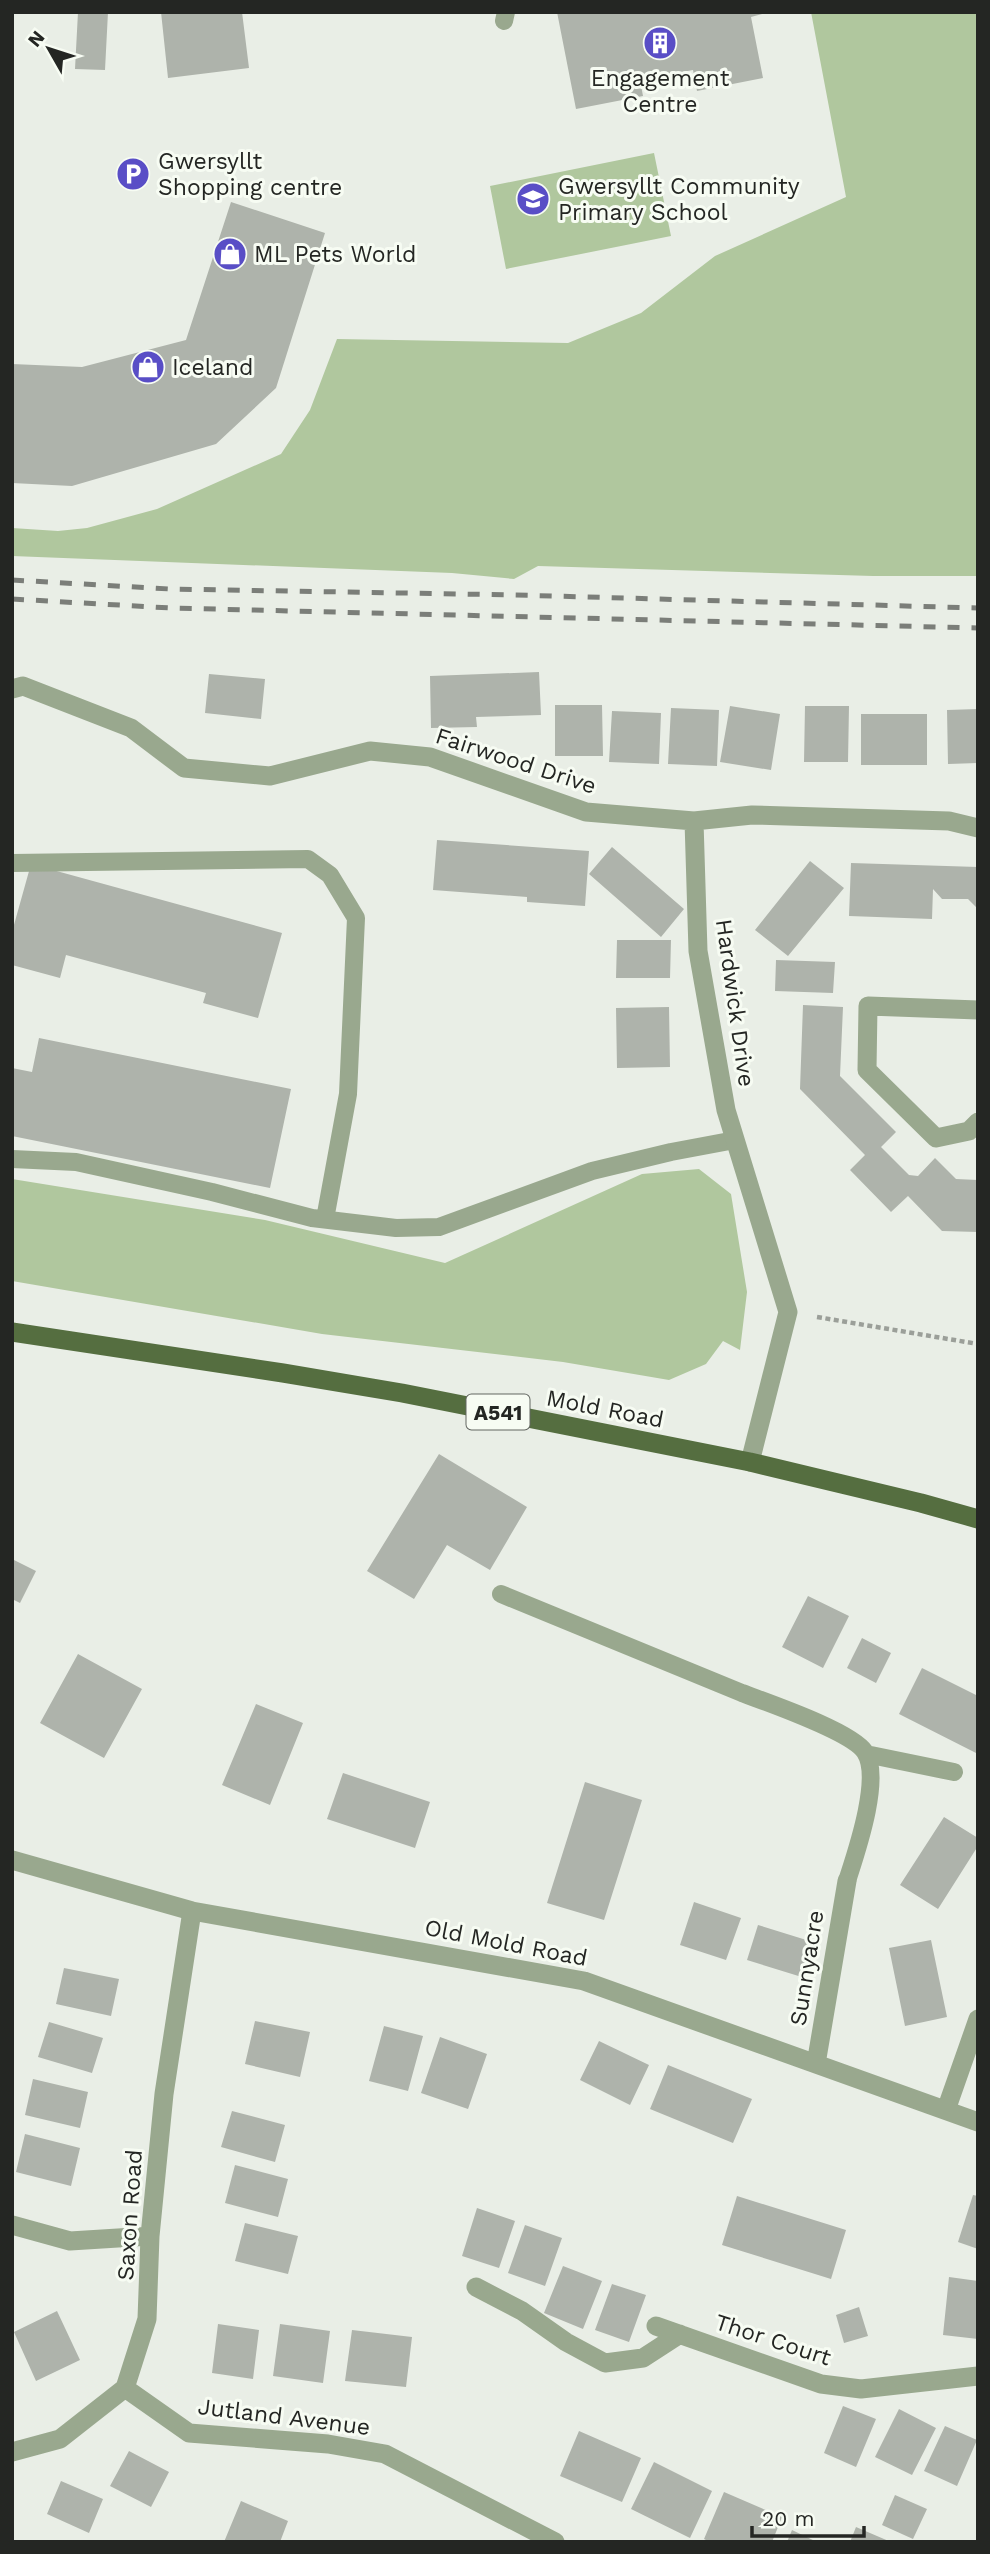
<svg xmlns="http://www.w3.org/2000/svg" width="990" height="2554" font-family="'Work Sans',sans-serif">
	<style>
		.green { fill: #b0c79e }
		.building { fill: #aeb3ab }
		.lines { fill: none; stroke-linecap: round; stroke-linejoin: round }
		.path { stroke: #9b9f99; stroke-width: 4.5; stroke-dasharray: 5 3.5; stroke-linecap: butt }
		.service { stroke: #99a88e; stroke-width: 18 }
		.minor { stroke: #99a88e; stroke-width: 19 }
		.primary { stroke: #556e40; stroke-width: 19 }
		.rail { stroke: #7b7e79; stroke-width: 5; stroke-dasharray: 12 12; stroke-linecap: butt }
		.labels { text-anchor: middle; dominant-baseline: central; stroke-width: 6; stroke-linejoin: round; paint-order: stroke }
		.shield { fill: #f7fcf3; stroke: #636661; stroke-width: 2 }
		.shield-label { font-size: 21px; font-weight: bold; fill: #242623 }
		.poi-label { font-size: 23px; fill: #242623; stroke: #f7fcf3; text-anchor: start }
		.street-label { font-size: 23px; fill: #242623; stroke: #f7fcf3 }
	</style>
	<rect width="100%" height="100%" fill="#e9eee6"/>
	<path class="green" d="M811 12H978V576H873L538 566 514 579 452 573 12 556V528L58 531 87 528 157 509 281 454 310 410 337 339 568 343 641 313 715 256 846 197Z
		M654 153 671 236 506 269 490 186Z
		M699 1169 731 1194 747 1292 740 1350 723 1341 706 1364 669 1380 563 1362 322 1334 12 1281V1179L265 1220 445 1263 642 1174Z"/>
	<path class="building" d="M78 12H108L105 70 75 69Z
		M161 12H242L249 68 168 78Z
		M557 12H769L751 17 763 78 697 91 693 70 640 80 643 96 576 109Z
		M231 202 325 233 276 388 216 444 72 486 12 483V364L82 367 186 340Z
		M539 672 541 715 476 717 477 727 431 728 430 676Z
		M209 674 265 679 261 719 205 713Z
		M555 705H602L603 756H555Z
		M730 706 780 714 771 770 720 762Z
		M805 706H849L848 762H804Z
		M671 708 719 710 717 766 668 764Z
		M978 709V763L948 764 947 710Z
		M612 711 661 713 659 764 609 762Z
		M861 714H927V765H861Z
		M437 840 589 851 585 906 527 902V897L433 890Z
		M612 847 684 909 661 937 589 874Z
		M810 861 844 888 788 956 755 930Z
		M851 863 978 867V909L968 899H942L933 889 932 919 849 916Z
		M31 864 282 933 258 1018 203 1003 206 993 66 955 60 978 12 965V932Z
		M617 940H671L670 978H616Z
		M776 960 835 962 833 993 775 991Z
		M803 1005 843 1007 840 1076 896 1132 881 1147 909 1175 918 1176 935 1158 956 1179 978 1180V1232L942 1231 908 1196 891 1212 850 1170 865 1155 800 1089Z
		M669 1007 670 1067 617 1068 616 1008Z
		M39 1038 291 1089 270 1188 12 1136V1068L32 1072Z
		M439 1454 527 1507 490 1570 447 1545 414 1599 367 1571Z
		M12 1559 36 1571 20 1603 12 1599Z
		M808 1596 849 1616 823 1668 782 1647Z
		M862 1638 891 1653 876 1683 847 1668Z
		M78 1654 142 1689 104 1758 40 1723Z
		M922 1668 978 1696V1754L899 1714Z
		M256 1704 303 1723 270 1805 222 1785Z
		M343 1773 430 1802 415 1848 327 1819Z
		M585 1782 642 1800 604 1920 547 1903Z
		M944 1817 978 1838V1846L938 1909 900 1885Z
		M694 1902 741 1918 726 1960 680 1945Z
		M758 1925 816 1943 805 1978 747 1960Z
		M931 1940 947 2017 905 2026 889 1948Z
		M64 1968 119 1979 111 2016 56 2004Z
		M255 2021 310 2032 300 2077 245 2064Z
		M49 2022 103 2038 92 2073 38 2057Z
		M384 2026 423 2036 408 2091 369 2081Z
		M440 2037 487 2054 468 2109 421 2093Z
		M599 2041 649 2065 630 2105 580 2080Z
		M668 2065 752 2099 733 2143 650 2109Z
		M33 2079 88 2092 80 2128 25 2115Z
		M232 2111 285 2125 275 2162 221 2147Z
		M25 2134 80 2148 71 2186 16 2172Z
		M235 2165 288 2179 278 2217 225 2203Z
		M973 2195 978 2196V2249L958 2242Z
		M737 2196 846 2230 831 2279 722 2245Z
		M477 2208 515 2221 499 2268 462 2256Z
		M245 2223 298 2236 288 2274 235 2261Z
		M525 2225 562 2238 545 2286 508 2273Z
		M563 2266 602 2281 583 2329 544 2313Z
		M949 2277 978 2281V2339L943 2335Z
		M612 2284 646 2295 629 2342 595 2330Z
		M859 2307 868 2336 844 2343 836 2315Z
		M57 2311 80 2360 36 2381 14 2332Z
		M218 2324 259 2330 253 2379 212 2373Z
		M280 2324 330 2331 323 2383 273 2376Z
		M352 2330 412 2337 406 2387 345 2381Z
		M843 2406 876 2419 856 2467 824 2453Z
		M899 2409 936 2428 912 2475 875 2457Z
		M945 2426 977 2440 957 2486 924 2471Z
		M579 2431 641 2458 622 2502 560 2476Z
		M129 2451 169 2472 151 2507 110 2486Z
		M654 2462 712 2491 690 2538 631 2509Z
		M61 2481 103 2499 89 2533 47 2514Z
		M724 2492 782 2517 772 2542H710L704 2539Z
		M895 2495 927 2509 913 2539 882 2525Z
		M241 2501 288 2521 280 2542H224Z
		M856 2527 891 2542H850Z
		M792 2530 817 2542H787Z"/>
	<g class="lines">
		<path class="path" d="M817 1317 978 1344"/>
		<path class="service" d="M504 21 506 12
			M12 863 308 859 330 875 356 918 348 1094 325 1219
			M12 1159 76 1162 212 1192 312 1218 396 1228 439 1227 592 1171 671 1152 735 1140
			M501 1594C581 1627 662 1660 742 1693 768 1703 851 1731 865 1752 882 1778 856 1853 847 1881
			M866 1754 954 1772"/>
		<path class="minor" d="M12 689 23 686 131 728 184 768 270 776 370 751 430 757 586 812 694 821
			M978 1010 868 1006 867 1070 936 1138 969 1131 978 1122
			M750 1462 788 1312 726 1110 698 951 694 821 752 815 949 821 978 828
			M12 1860 192 1911 584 1981 978 2122
			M816 2064 847 1881
			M946 2110 978 2019
			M12 2225 70 2241 150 2236
			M476 2287 522 2311 566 2342 605 2363 643 2358 680 2334
			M656 2326 821 2384 861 2389 978 2376
			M125 2388 189 2433 328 2444 385 2454 555 2542
			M12 2452 60 2439 125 2388 147 2319 150 2236 164 2094 192 1911"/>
		<path class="primary" d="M12 1332 283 1373 402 1393 750 1462 921 1503 978 1519"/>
		<path class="rail" d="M12 580 170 589 516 595 978 608
			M12 599 171 608 978 628"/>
	</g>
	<defs>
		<symbol id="building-disc" viewBox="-11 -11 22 22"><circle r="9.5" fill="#594ec6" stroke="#f7fcf3"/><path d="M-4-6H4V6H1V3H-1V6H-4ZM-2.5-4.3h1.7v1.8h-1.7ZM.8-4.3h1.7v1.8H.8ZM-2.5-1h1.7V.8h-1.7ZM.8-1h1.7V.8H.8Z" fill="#fff"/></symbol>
		<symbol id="parking-disc" viewBox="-11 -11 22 22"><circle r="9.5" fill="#594ec6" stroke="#f7fcf3"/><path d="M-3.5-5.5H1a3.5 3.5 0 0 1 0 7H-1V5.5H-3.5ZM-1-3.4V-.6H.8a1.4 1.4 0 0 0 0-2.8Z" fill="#fff"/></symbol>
		<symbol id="school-disc" viewBox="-11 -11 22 22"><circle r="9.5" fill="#594ec6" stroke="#f7fcf3"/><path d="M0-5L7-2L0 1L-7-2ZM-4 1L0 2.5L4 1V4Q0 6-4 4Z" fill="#fff"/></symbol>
		<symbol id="shop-disc" viewBox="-11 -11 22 22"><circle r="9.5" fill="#594ec6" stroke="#f7fcf3"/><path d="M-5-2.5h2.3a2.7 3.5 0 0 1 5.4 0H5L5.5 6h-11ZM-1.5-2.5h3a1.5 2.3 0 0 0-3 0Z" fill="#fff"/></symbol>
	</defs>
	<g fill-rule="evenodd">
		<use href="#building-disc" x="641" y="24" width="38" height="38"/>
		<use href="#parking-disc" x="114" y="155" width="38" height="38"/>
		<use href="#school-disc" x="514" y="180" width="38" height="38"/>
		<use href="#shop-disc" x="211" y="235" width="38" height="38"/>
		<use href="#shop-disc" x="129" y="348" width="38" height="38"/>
	</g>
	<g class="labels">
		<rect class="shield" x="466.5" y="1394.5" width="63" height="35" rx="5"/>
		<g class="shield-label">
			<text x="498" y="1412">A541</text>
		</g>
		<g class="poi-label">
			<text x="660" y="78" text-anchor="middle">Engagement<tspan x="660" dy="26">Centre</tspan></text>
			<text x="158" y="161">Gwersyllt<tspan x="158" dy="26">Shopping centre</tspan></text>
			<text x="558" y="186">Gwersyllt Community<tspan x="558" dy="26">Primary School</tspan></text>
			<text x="254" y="254">ML Pets World</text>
			<text x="172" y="367">Iceland</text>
		</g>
		<g class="street-label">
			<text transform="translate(516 761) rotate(18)">Fairwood Drive</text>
			<text transform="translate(735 1003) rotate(82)">Hardwick Drive</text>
			<text transform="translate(605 1409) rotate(11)">Mold Road</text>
			<text transform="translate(506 1943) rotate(11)">Old Mold Road</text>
			<text transform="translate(807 1968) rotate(-81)">Sunnyacre</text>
			<text transform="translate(130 2215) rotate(-86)">Saxon Road</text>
			<text transform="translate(773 2340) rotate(18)">Thor Court</text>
			<text transform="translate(284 2417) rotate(7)">Jutland Avenue</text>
		</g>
	</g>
	<rect width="990" height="2554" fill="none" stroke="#242623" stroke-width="28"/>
	<g transform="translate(49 49) rotate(309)" stroke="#f7fcf3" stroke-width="5" paint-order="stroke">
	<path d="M0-5L12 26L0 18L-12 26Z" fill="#242623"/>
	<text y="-10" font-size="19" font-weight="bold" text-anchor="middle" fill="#242623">N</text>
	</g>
	<path d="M752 2526v10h112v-10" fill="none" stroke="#242623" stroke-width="3.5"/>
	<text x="762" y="2526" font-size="21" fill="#242623" stroke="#f7fcf3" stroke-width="5" paint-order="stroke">20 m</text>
</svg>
